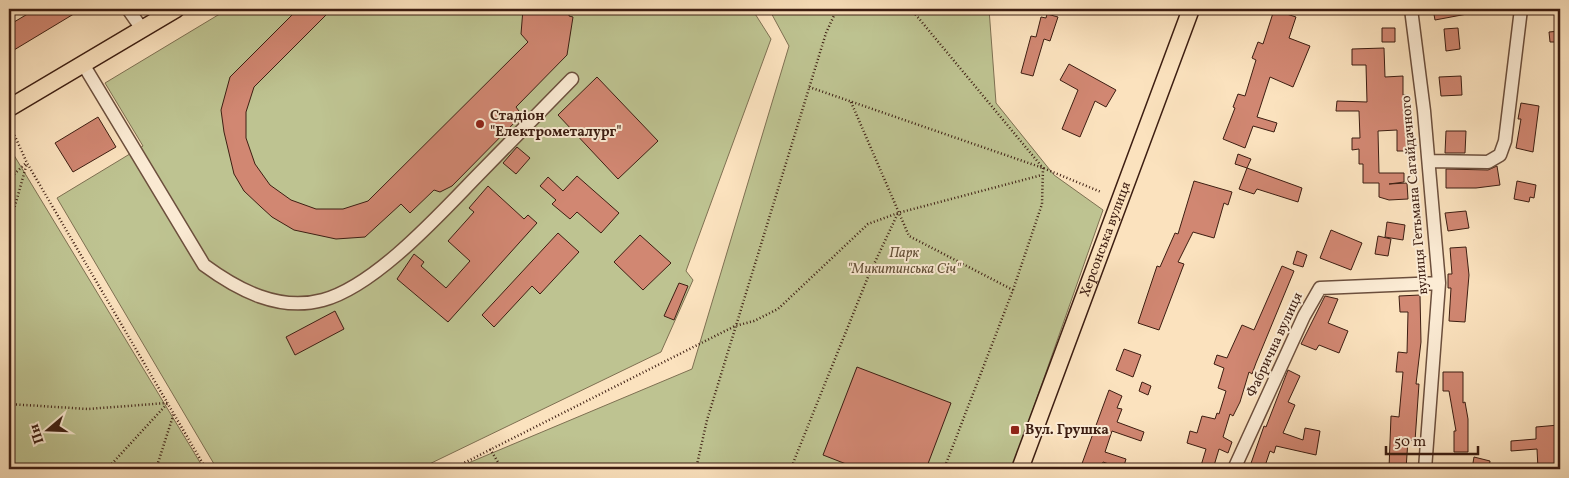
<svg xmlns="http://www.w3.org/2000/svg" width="1569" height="478" font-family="Vollkorn,serif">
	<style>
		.green { fill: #bec391; stroke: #7e7052 }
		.building { fill: #d18772; stroke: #3d1e12 }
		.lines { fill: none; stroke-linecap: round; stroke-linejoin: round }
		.minor-casing { stroke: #6c4f3d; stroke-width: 15 }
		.major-casing { stroke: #3d1e12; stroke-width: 19 }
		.path { stroke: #3d1e12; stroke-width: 2.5; stroke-dasharray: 1 2.5; stroke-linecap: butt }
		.minor { stroke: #fcecd5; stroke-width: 12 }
		.major { stroke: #fbe2be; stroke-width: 16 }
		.poi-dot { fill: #8f2418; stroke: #fcecd5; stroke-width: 2 }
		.labels { text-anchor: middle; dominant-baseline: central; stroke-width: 4; stroke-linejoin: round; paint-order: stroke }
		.poi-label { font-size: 14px; font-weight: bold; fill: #3d1e12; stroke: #fcecd5; text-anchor: start }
		.street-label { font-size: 14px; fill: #3d1e12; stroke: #fcecd5 }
		.park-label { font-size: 14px; font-style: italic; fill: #645038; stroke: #fcecd5 }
	</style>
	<rect width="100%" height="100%" fill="#fbe2be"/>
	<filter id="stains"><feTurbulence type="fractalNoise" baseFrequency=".004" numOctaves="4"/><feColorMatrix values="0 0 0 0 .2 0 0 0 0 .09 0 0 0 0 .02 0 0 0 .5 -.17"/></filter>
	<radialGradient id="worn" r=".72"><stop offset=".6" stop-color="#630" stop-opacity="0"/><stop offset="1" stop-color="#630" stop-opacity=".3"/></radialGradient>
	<path class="green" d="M228 9H752L771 39 686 271 693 280 661 352 419 469H217L57 198 143 146 105 83Z
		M769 9H989L996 103 1054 175 1103 210 1012 469H454L692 369 789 46Z
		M9 147 204 469H9Z"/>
	<path class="building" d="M36 9H82L9 53V25Z
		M298 9H332L254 87 246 112V138L255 164 270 185 291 200 316 209H343L368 201 528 42 521 34 523 9H569V16L573 17 567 55 516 107 522 115 452 186 440 192 434 190 410 213 401 204 365 237 336 239 294 230 272 217 261 207 244 191 234 174 224 132 221 110 230 77Z
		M1433 9H1466L1467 14 1435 20Z
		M1274 10 1296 17 1289 38 1310 46 1293 87 1270 77 1257 117 1277 123 1274 132 1253 126 1245 148 1223 139 1235 108 1233 107 1238 94 1245 96 1256 60 1252 58 1258 42 1263 44Z
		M1047 14 1058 17 1050 41 1044 39 1033 76 1021 73 1031 36 1036 37 1041 17 1046 18Z
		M1382 28H1395V42H1382Z
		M1458 28 1460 49 1446 51 1444 29Z
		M1560 31V42H1550L1549 32Z
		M1384 48 1385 77 1403 76V95H1406V134H1409L1410 151H1397V130L1378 131 1379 173H1404V182L1389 184 1407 183 1408 199 1389 200 1379 197V183H1363V164H1359V149L1352 150V138H1360L1359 111H1336L1337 101 1367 102 1366 65H1352V49Z
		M1069 64 1116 90 1106 107 1095 101 1080 137 1062 129 1078 90 1060 80Z
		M1461 76 1462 95 1441 96 1439 77Z
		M597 77 658 141 618 179 558 115Z
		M1521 103 1539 106 1533 152 1516 148 1521 119H1518Z
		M98 117 116 147 73 172 55 143Z
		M1446 131H1466L1465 153H1445Z
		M517 147 530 158 516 174 503 163Z
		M1238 154 1251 159 1247 168 1235 164Z
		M1497 166 1500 185 1476 188H1446V169L1488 170Z
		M1247 168 1302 188 1298 202 1257 189 1254 194 1239 189Z
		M577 176 619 213 601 233 577 212 570 219 552 204 556 200 540 186 548 177 563 191Z
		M1194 181 1232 192 1228 205 1224 203 1214 238 1193 232 1178 262 1184 264 1159 330 1138 323 1157 266 1160 267 1175 233 1178 234Z
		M1517 181 1536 185 1534 198 1530 197 1529 202 1514 199Z
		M488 186 524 219 528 215 537 223 448 322 397 279 414 254 424 262 421 266 446 288 470 261 448 241 474 212 469 208Z
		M1466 211 1469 228 1448 231 1445 213Z
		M1387 222 1405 225 1403 240 1385 237Z
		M1331 230 1362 243 1351 270 1320 258Z
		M558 233 579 252 540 294 532 286 494 327 482 315Z
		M640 235 671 263 643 290 614 262Z
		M1378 236 1391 239 1388 256 1375 254Z
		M1466 247 1469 275 1465 322 1449 321 1451 288H1448V274H1452L1450 248Z
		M1297 251 1307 255 1303 267 1293 264Z
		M1282 266 1294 271 1256 363 1252 374 1249 372 1240 402 1233 416 1230 414 1223 437 1232 442 1228 453 1219 449 1213 469H1200L1206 449 1187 443 1190 431 1197 433 1202 416 1215 419 1217 413 1219 414 1226 391 1218 388 1224 368 1214 364 1217 355 1227 358 1242 325 1254 330Z
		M679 283 688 286 674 320 664 316Z
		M1420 295 1421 342 1416 384H1419L1415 441 1408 440 1406 469H1391L1389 468 1391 416 1399 417 1403 372H1396L1398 352 1407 353 1408 312H1400L1399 296Z
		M1325 296 1338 299 1328 323 1348 331 1339 353 1319 345 1316 350 1301 344Z
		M335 311 344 329 295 355 286 337Z
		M1124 349 1141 355 1133 377 1116 370Z
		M857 367 951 403 926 469H859L823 455Z
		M1288 370 1300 376 1288 402 1295 405 1283 433 1303 440 1305 428 1320 431 1316 455 1276 446 1274 453 1270 451 1264 469H1249L1264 426 1266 427Z
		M1443 372H1463V403L1465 402 1468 419V452H1454V431H1456L1449 391H1443Z
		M1142 382 1151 386 1148 395 1139 391Z
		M1109 390 1122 396 1117 408 1122 409 1117 422 1144 432 1141 441 1112 431 1105 452 1126 459 1123 469 1103 462 1102 465 1097 464 1096 469H1080Z
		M1559 425 1560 468 1538 469 1537 449 1511 451V441L1536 439V427Z
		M1474 457 1490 461 1489 469H1472Z"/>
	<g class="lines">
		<defs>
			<path id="minor" d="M128 9 142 29
				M1411 9 1424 111 1439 283 1425 469
				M83 64 204 265C238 290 279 312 323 300 375 286 439 215 476 177 508 144 540 112 572 79
				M1429 161 1488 162 1500 155 1505 141 1521 9
				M1234 469 1304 316 1320 288 1439 283"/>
			<g id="major">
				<path d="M9 108 176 9"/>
				<path id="s1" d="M1020 469 1191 9"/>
			</g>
		</defs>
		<use href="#minor" class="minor-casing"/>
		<use href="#major" class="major-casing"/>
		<path class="path" d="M911 9 1043 168 1042 204 1013 290 944 469
			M809 87 1043 168 1101 192
			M851 102 909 236 1013 290
			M13 132 27 163 206 469
			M9 179 26 163
			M9 227 27 163
			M9 404 88 409 167 403
			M490 449 502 469
			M107 469 167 404
			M156 469 174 413
			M452 469 735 326 754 321 778 309 868 224 898 213 1042 175
			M696 469 707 420 826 33 837 9
			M784 469 793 463 868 277 898 213"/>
		<use href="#minor" class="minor"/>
		<use href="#major" class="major"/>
	</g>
	<g class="poi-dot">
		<circle cx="480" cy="124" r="5"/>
		<rect x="1010" y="425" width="10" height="10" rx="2.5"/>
	</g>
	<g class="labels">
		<g class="poi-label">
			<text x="490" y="116">Стадіон<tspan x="490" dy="16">"Електрометалург"</tspan></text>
			<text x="1025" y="430">Вул. Грушка</text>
		</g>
		<g class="street-label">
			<text transform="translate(1415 195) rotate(-95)">вулиця Гетьмана Сагайдачного</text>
			<text stroke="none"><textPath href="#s1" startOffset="245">Херсонська вулиця</textPath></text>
			<text transform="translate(1275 345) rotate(-65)">Фабрична вулиця</text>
		</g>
		<g class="park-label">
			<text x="904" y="253">Парк<tspan x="904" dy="16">"Микитинська Січ"</tspan></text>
		</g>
	</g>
	<rect width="1569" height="478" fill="none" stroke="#fbe2be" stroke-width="30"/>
	<rect x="10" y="10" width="1549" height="458" fill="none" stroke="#3d1e12" stroke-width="2.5"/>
	<rect x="15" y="15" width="1539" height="448" fill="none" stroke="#3d1e12"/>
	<g transform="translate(48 430) rotate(251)" stroke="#fcecd5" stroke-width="4" paint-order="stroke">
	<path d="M0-4L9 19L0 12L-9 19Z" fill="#3d1e12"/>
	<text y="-8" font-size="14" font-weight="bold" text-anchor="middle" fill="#3d1e12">Пн</text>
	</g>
	<path d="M1386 446v8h92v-8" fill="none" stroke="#3d1e12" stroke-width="2.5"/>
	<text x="1394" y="446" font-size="15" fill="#3d1e12" stroke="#fcecd5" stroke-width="4" paint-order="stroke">50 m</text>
	<rect width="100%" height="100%" filter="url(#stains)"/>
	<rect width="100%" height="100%" fill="url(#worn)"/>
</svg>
